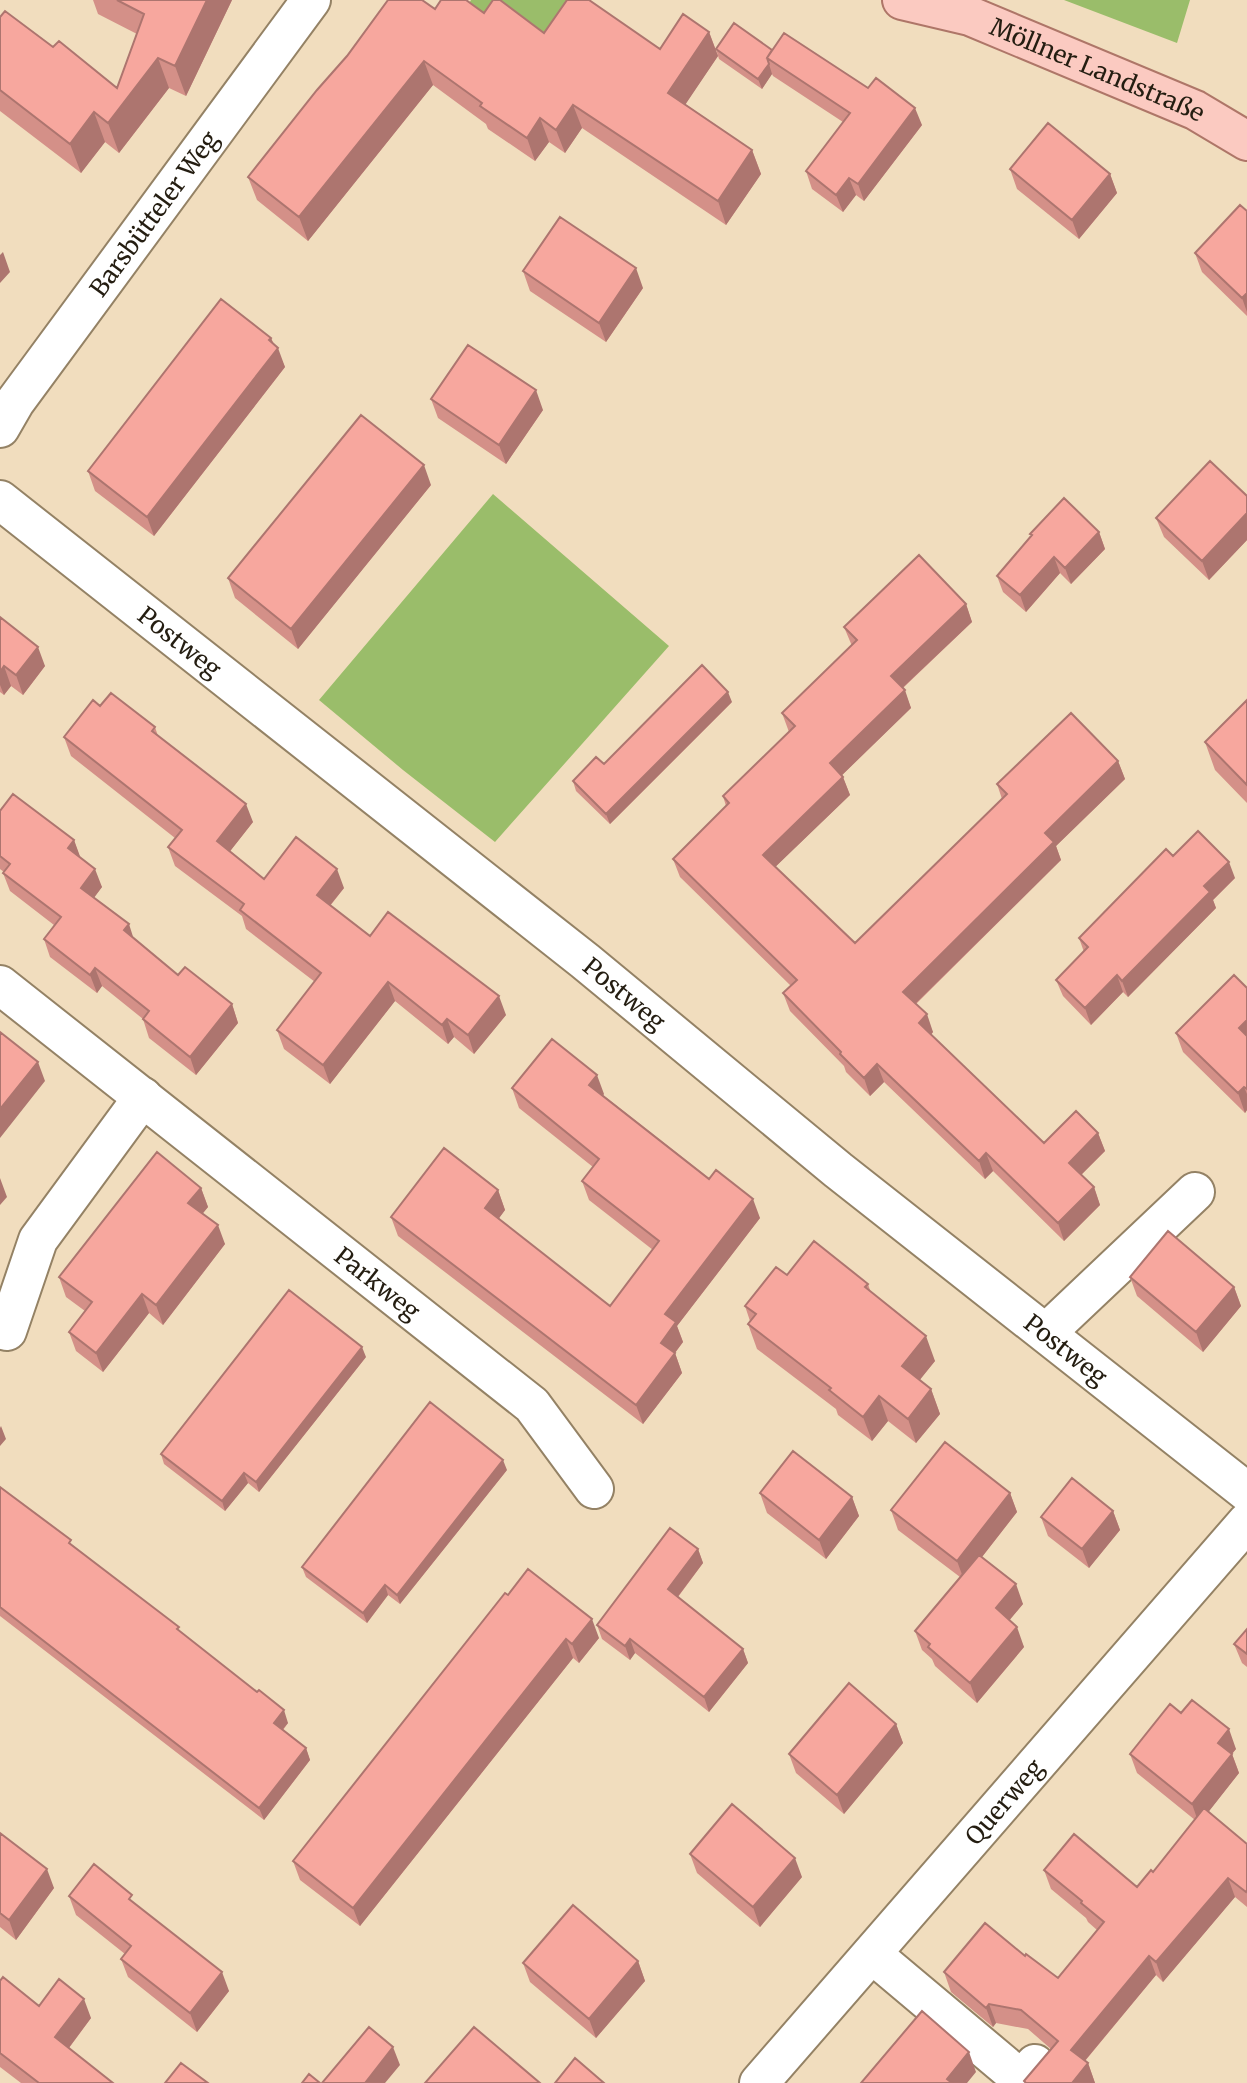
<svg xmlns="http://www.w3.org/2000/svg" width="1247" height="2083" font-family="Merriweather,serif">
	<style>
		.green { fill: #9abd6a }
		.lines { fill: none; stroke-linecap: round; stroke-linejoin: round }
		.minor-casing { stroke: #948265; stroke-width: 42 }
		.major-casing { stroke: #ae7668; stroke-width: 42 }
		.minor { stroke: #fff; stroke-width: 38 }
		.major { stroke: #fbcac1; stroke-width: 38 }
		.wall { fill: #d49088 }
		.shaded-wall { fill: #ad756f }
		.building { fill: #f7a79e; stroke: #ad756f; stroke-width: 2 }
		.labels { text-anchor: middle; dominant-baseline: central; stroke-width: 7; stroke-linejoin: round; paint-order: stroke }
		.street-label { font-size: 24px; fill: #241d11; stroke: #feebcb }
	</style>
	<rect width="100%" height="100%" fill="#f1ddbe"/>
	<path class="green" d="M471 0H567L544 49 463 15Z
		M1064 0H1190L1177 43Z
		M493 494 669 646 495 842 403 770 319 700Z"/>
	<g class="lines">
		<defs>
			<g id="minor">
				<path id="s1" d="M0 428 15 402 311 0"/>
				<path id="s2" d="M0 500 585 961 838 1170 1247 1492"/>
				<path id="s3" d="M0 985 532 1405 594 1489"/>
				<path d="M7 1331 38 1240 143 1097"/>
				<path d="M1046 1333 1195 1192"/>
				<path d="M872 1954 1022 2080 1035 2064"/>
				<path id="s4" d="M759 2083 1247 1522"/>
			</g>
			<g id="major">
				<path id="s5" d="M902 0 970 16 1195 110 1247 141"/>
			</g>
		</defs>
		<use href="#minor" class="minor-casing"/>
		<use href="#major" class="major-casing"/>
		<use href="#minor" class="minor"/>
		<use href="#major" class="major"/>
	</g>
	<path class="wall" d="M93 0H232L186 96 169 88 119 153 105 142 81 173 0 111V17L53 47 117 88 137 34 98 14Z
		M435 9 484 13 544 33 660 49 709 32 718 56 685 104 752 150 761 174 726 225 582 128 565 153 549 142 535 161 488 129 486 124 433 85 308 241 257 200 248 177Z
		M716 49 772 50 922 125 864 201 856 195 843 212 812 189 806 171 843 122 773 76 772 74 762 89 719 59Z
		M1010 169 1110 174 1117 193 1079 239 1017 189Z
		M1247 211V316L1202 272 1195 253Z
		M523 271 643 288 606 342 530 291Z
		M271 338 285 367 154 536 95 491 88 471Z
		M431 399 543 410 506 464 438 418Z
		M431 485 298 649 235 598 228 578Z
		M1247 496V540L1209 580 1164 537 1156 518Z
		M1099 532 1105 549 1071 584 1060 573 1026 612 1003 592 997 576 1031 537 1030 534Z
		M966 604 972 622 903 688 911 708 842 775 850 795 775 867 855 943 1002 799 997 784 1118 761 1125 779 1056 846 1061 860 916 1004 933 1032 931 1035 1044 1143 1098 1133 1105 1151 1081 1175 1094 1187 1100 1205 1064 1241 993 1171 985 1179 884 1082 870 1096 846 1072 844 1066 790 1011 783 993 791 986 680 877 673 859 726 806 723 796 789 732 782 713 852 646 844 627Z
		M0 617 45 666 23 695 11 686 4 695 0 692Z
		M1247 700V803L1215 770 1205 742Z
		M732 702 610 824 576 791 573 781 604 764Z
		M100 706 155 727 158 736 253 822 230 851 264 879 344 888 330 906 370 936 506 1015 474 1054 454 1037 448 1044 395 1001 330 1084 284 1049 277 1030 315 982 246 929 242 916 175 866 168 847 175 838 71 756 64 737Z
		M0 811 74 840 80 858 102 887 94 897 134 938 178 975 232 1004 238 1023 196 1075 149 1038 143 1019 102 986 97 993 50 957 44 939 54 925 10 891 3 873 4 872 0 869Z
		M1173 856 1235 878 1213 900 1216 908 1128 997 1123 992 1091 1025 1063 996 1056 980 1084 952 1079 938Z
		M1247 988V1110L1245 1113 1183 1052 1176 1033Z
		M512 1088 604 1094 603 1095 760 1218 677 1326 683 1342 675 1353 682 1373 643 1424 398 1236 391 1217 498 1190 505 1210 498 1219 610 1306 653 1250 589 1200 582 1181 593 1167 519 1108Z
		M201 1188 208 1207 202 1214 225 1244 163 1325 149 1313 103 1372 76 1351 69 1332 85 1311 66 1297 59 1277Z
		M787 1275 868 1284 871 1293 935 1361 919 1380 931 1389 940 1414 916 1443 888 1421 872 1441 838 1415 836 1409 757 1349 748 1324 750 1321 745 1306Z
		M1130 1277 1234 1287 1241 1306 1203 1352 1137 1296Z
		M366 1357 259 1492 248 1483 225 1511 164 1464 161 1454Z
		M507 1470 400 1604 388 1595 367 1623 306 1577 302 1567Z
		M0 1487 180 1631 288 1723 283 1730 306 1748 310 1760 264 1820 0 1616Z
		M760 1493 852 1497 859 1516 826 1559 767 1513Z
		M1010 1493 1017 1512 982 1557 1023 1604 1009 1620 1024 1647 977 1703 935 1666 932 1659 922 1650 915 1631 960 1577 898 1530 891 1510Z
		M1113 1511 1120 1530 1089 1568 1048 1536 1041 1517Z
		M698 1549 703 1563 678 1597 743 1649 748 1663 709 1712 635 1653 630 1660 602 1639 597 1625Z
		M505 1593 599 1638 579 1663 573 1658 360 1926 300 1880 293 1861Z
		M1247 1629V1667L1242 1663 1234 1644Z
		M1181 1713 1236 1749 1232 1754 1239 1773 1208 1812 1247 1844V1907L1235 1897 1163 1982 1156 1975 1085 2061 1088 2063 1095 2083H1025L1024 2081 1051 2049 1028 2029 996 2023 993 2027 951 1992 944 1972 1025 1956 1058 1978 1097 1930 1088 1922 1086 1918 1051 1889 1044 1870 1137 1887 1153 1872 1195 1820 1137 1773 1130 1754Z
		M896 1724 903 1743 844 1814 796 1773 789 1754Z
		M0 1833 54 1888 16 1940 0 1927Z
		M690 1854 802 1877 760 1927 697 1873Z
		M69 1896 135 1904 229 1991 197 2032 128 1977 121 1959 125 1954 76 1915Z
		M638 1961 645 1981 596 2038 530 1982 523 1963Z
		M0 1981 39 2006 91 2018 69 2048 113 2083H21L0 2067Z"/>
	<path class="shaded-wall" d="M207 0H232L186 96 175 66Z
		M709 32 718 56 677 117 668 93Z
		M158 58 169 88 119 153 108 123Z
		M424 61 433 85 308 241 299 217Z
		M769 64 772 74 762 89 758 79Z
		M573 105 582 128 565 153 556 130Z
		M915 108 922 125 864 201 858 184Z
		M94 112 105 142 81 173 70 144Z
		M540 118 549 142 535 161 527 138Z
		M752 150 761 174 726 225 718 201Z
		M1110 174 1117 193 1079 239 1072 220Z
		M849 178 856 195 843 212 836 195Z
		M3 252 10 272 0 283V255Z
		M636 268 643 288 606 342 599 323Z
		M1247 293V312L1242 298Z
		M271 338 276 351 278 348 285 367 154 536 147 517Z
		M536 390 543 410 506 464 499 445Z
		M424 465 431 485 298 649 291 629Z
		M1247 513V540L1209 580 1202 561Z
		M1099 532 1105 549 1071 584 1065 568Z
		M1054 557 1060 573 1026 612 1020 595Z
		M966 604 972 622 897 693 891 676Z
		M38 647 45 666 23 695 16 675Z
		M4 666 11 686 4 695 0 685V672Z
		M905 690 911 708 836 781 830 763Z
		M728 692 732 702 610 824 606 814Z
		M1118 761 1125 779 1056 846 1061 860 910 1009 903 992 1045 833Z
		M843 777 850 795 769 873 763 855Z
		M246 804 253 822 224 859 217 841Z
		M74 840 81 859 68 848Z
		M1229 862 1235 878 1213 900 1216 908 1128 997 1122 981 1204 886Z
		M95 869 102 887 88 906 81 888Z
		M337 869 344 888 323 914 317 895Z
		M129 924 135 943 124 930Z
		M95 968 102 986 97 993 90 975Z
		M1117 975 1123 992 1091 1025 1085 1008Z
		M388 982 395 1001 330 1084 323 1065Z
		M499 996 506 1015 474 1054 468 1035Z
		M232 1004 238 1023 196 1075 190 1057Z
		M927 1014 933 1032 925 1041 919 1023Z
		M447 1019 454 1037 448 1044 442 1025Z
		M1247 1020V1046L1239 1028Z
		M38 1062 45 1081 0 1138V1109Z
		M877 1064 884 1082 870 1096 864 1078Z
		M597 1075 604 1094 596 1104 589 1085Z
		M1244 1087 1247 1094V1110L1245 1113 1238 1093Z
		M1098 1133 1105 1151 1076 1180 1069 1163Z
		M986 1153 993 1171 985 1179 979 1161Z
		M0 1178 7 1197 0 1205Z
		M1094 1187 1100 1205 1064 1241 1058 1223Z
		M201 1188 208 1207 195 1223 188 1203Z
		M498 1190 505 1210 492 1228 485 1208Z
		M753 1199 760 1218 677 1326 683 1342 668 1362 661 1343 665 1314Z
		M218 1225 225 1244 163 1325 156 1305Z
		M1234 1287 1241 1306 1203 1352 1196 1332Z
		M142 1294 149 1313 103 1372 96 1353Z
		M926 1336 935 1361 911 1391 902 1366Z
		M362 1347 366 1357 259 1492 256 1482Z
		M675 1353 682 1373 643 1424 636 1405Z
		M931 1389 940 1414 916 1443 908 1419Z
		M879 1396 888 1421 872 1441 863 1417Z
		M1 1426 6 1439 0 1446V1428Z
		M503 1460 507 1470 400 1604 397 1595Z
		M244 1473 248 1483 225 1511 222 1501Z
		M1010 1493 1017 1512 964 1580 957 1561Z
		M852 1497 859 1516 826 1559 819 1540Z
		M1113 1511 1120 1530 1089 1568 1082 1549Z
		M698 1549 703 1563 673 1603 668 1589Z
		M1016 1584 1023 1604 1003 1628 996 1608Z
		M385 1585 388 1595 367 1623 363 1613Z
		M592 1619 599 1638 579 1663 572 1644Z
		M1017 1627 1024 1647 977 1703 970 1683Z
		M566 1639 573 1658 360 1926 353 1908Z
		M630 1639 635 1653 630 1660 625 1646Z
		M743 1649 748 1663 709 1712 704 1697Z
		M284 1710 288 1723 278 1735 274 1723Z
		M896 1724 903 1743 844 1814 837 1795Z
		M1229 1729 1236 1749 1225 1762 1218 1743Z
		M306 1748 310 1760 264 1820 259 1808Z
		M1232 1754 1239 1773 1199 1824 1192 1804Z
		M795 1858 802 1877 760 1927 753 1907Z
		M47 1869 54 1888 16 1940 9 1920Z
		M1228 1878 1235 1897 1163 1982 1156 1962Z
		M1149 1956 1156 1975 1078 2069 1071 2050Z
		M638 1961 645 1981 596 2038 589 2019Z
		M222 1972 229 1991 197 2032 190 2013Z
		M84 1999 91 2018 62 2057 55 2037Z
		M989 2004 996 2023 993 2027 986 2008Z
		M393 2047 400 2065 385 2083H365Z
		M969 2052 976 2072 967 2083H949L947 2079Z
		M1088 2063 1095 2083H1072Z"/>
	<path class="building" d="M117 0H207L175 66 158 58 108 123 94 112 70 144 0 90V17L5 11 53 47 59 41 117 88 144 14Z
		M388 0H422L435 9 441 0H466L484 13 493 0H500L544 33 567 0H589L660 49 683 14 709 32 668 93 752 150 718 201 573 105 556 130 540 118 527 138 480 106 482 103 424 61 299 217 248 177 317 90 347 56Z
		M734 23 772 50 767 58 769 64 758 79 716 49Z
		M784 33 868 88 876 78 915 108 858 184 849 178 836 195 806 171 850 113 767 58Z
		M1048 123 1110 174 1072 220 1010 169Z
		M1240 205 1247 211V293L1242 298 1195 253Z
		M560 217 636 268 599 323 523 271Z
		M221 299 271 338 269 340 278 348 147 517 88 471Z
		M468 345 536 390 499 445 431 399Z
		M361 415 424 465 291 629 228 578Z
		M1210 461 1247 496V513L1202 561 1156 518Z
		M1064 498 1099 532 1065 568 1054 557 1020 595 997 576 1032 535 1030 534Z
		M919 555 966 604 891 676 905 690 830 763 843 777 763 855 855 943 1007 794 997 784 1071 713 1118 761 1045 833 1054 842 903 992 927 1014 919 1023 1044 1143 1076 1111 1098 1133 1069 1163 1094 1187 1058 1223 986 1153 979 1161 877 1064 864 1078 840 1054 841 1052 783 993 797 980 673 859 729 803 723 796 795 726 782 713 857 640 844 627Z
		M0 617 38 647 16 675 4 666 0 672Z
		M702 665 728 692 606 814 573 781 596 757 604 764Z
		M111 693 155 727 152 731 246 804 217 841 264 879 296 837 337 869 317 895 370 936 388 912 499 996 468 1035 447 1019 442 1025 388 982 323 1065 277 1030 321 973 240 910 244 904 168 847 182 830 64 737 93 700 100 706Z
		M1247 700V785L1205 742Z
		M13 794 74 840 68 848 95 869 81 888 129 924 124 930 178 975 185 967 232 1004 190 1057 143 1019 149 1011 95 968 90 975 44 939 61 917 3 873 10 864 0 856V811Z
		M1198 831 1229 862 1204 886 1210 892 1122 981 1117 975 1085 1008 1056 980 1088 947 1079 938 1166 849 1173 856Z
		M1234 975 1247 988V1020L1239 1028 1247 1036V1089L1244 1087 1238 1093 1176 1033Z
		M0 1032 38 1062 0 1109Z
		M552 1039 597 1075 589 1085 709 1179 716 1170 753 1199 665 1314 676 1322 661 1343 675 1353 636 1405 391 1217 444 1148 498 1190 485 1208 610 1306 659 1241 582 1181 599 1159 512 1088Z
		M157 1152 201 1188 188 1203 218 1225 156 1305 142 1294 96 1353 69 1332 92 1302 59 1277Z
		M1168 1231 1234 1287 1196 1332 1130 1277Z
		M814 1241 868 1284 865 1287 926 1336 902 1366 931 1389 908 1419 879 1396 863 1417 829 1390 831 1388 748 1324 756 1314 745 1306 776 1267 787 1275Z
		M289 1290 362 1347 256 1482 244 1473 222 1501 161 1454Z
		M430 1402 503 1460 397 1595 385 1585 363 1613 302 1567Z
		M945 1442 1010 1493 957 1561 891 1510Z
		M793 1451 852 1497 819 1540 760 1493Z
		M1072 1478 1113 1511 1082 1549 1041 1517Z
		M0 1487 71 1540 69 1543 179 1627 177 1629 257 1692 259 1690 284 1710 274 1723 306 1748 259 1808 0 1607Z
		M670 1528 698 1549 668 1589 743 1649 704 1697 630 1639 625 1646 597 1625Z
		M979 1555 1016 1584 996 1608 1017 1627 970 1683 928 1647 930 1644 915 1631Z
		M528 1569 592 1619 572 1644 566 1639 353 1908 293 1861 505 1593 508 1595Z
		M1247 1629V1654L1234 1644Z
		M849 1683 896 1724 837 1795 789 1754Z
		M1192 1700 1229 1729 1218 1743 1232 1754 1192 1804 1130 1754 1170 1704 1181 1713Z
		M732 1804 795 1858 753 1907 690 1854Z
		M1204 1808 1247 1844V1890L1246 1892 1228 1878 1156 1962 1149 1956 1071 2050 1088 2063 1072 2083H1026L1024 2081 1058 2041 1021 2010 989 2004 986 2008 944 1972 985 1923 1025 1956 1026 1954 1058 1978 1104 1922 1081 1903 1082 1901 1044 1870 1074 1834 1137 1887 1151 1870 1153 1872Z
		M0 1833 47 1869 9 1920 0 1913Z
		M94 1864 132 1895 129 1899 222 1972 190 2013 121 1959 131 1946 69 1896Z
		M573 1905 638 1961 589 2019 523 1963Z
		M3 1977 39 2006 59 1979 84 1999 55 2037 113 2083H39L0 2053V1981Z
		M922 2011 969 2052 947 2079 952 2083H861Z
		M369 2027 393 2047 365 2083H322Z
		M474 2027 540 2083H425Z
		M575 2058 604 2083H555Z
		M181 2063 208 2083H165Z
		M309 2074 320 2083H302Z"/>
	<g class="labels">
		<g class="street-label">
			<text stroke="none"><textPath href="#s5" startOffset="208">Möllner Landstraße</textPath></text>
			<text stroke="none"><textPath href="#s1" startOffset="264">Barsbütteler Weg</textPath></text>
			<text stroke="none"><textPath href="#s2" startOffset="229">Postweg</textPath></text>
			<text stroke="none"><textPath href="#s2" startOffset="796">Postweg</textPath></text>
			<text stroke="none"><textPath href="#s3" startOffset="481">Parkweg</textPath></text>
			<text stroke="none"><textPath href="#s2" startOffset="1363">Postweg</textPath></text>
			<text stroke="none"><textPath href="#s4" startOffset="373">Querweg</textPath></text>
		</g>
	</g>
</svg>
